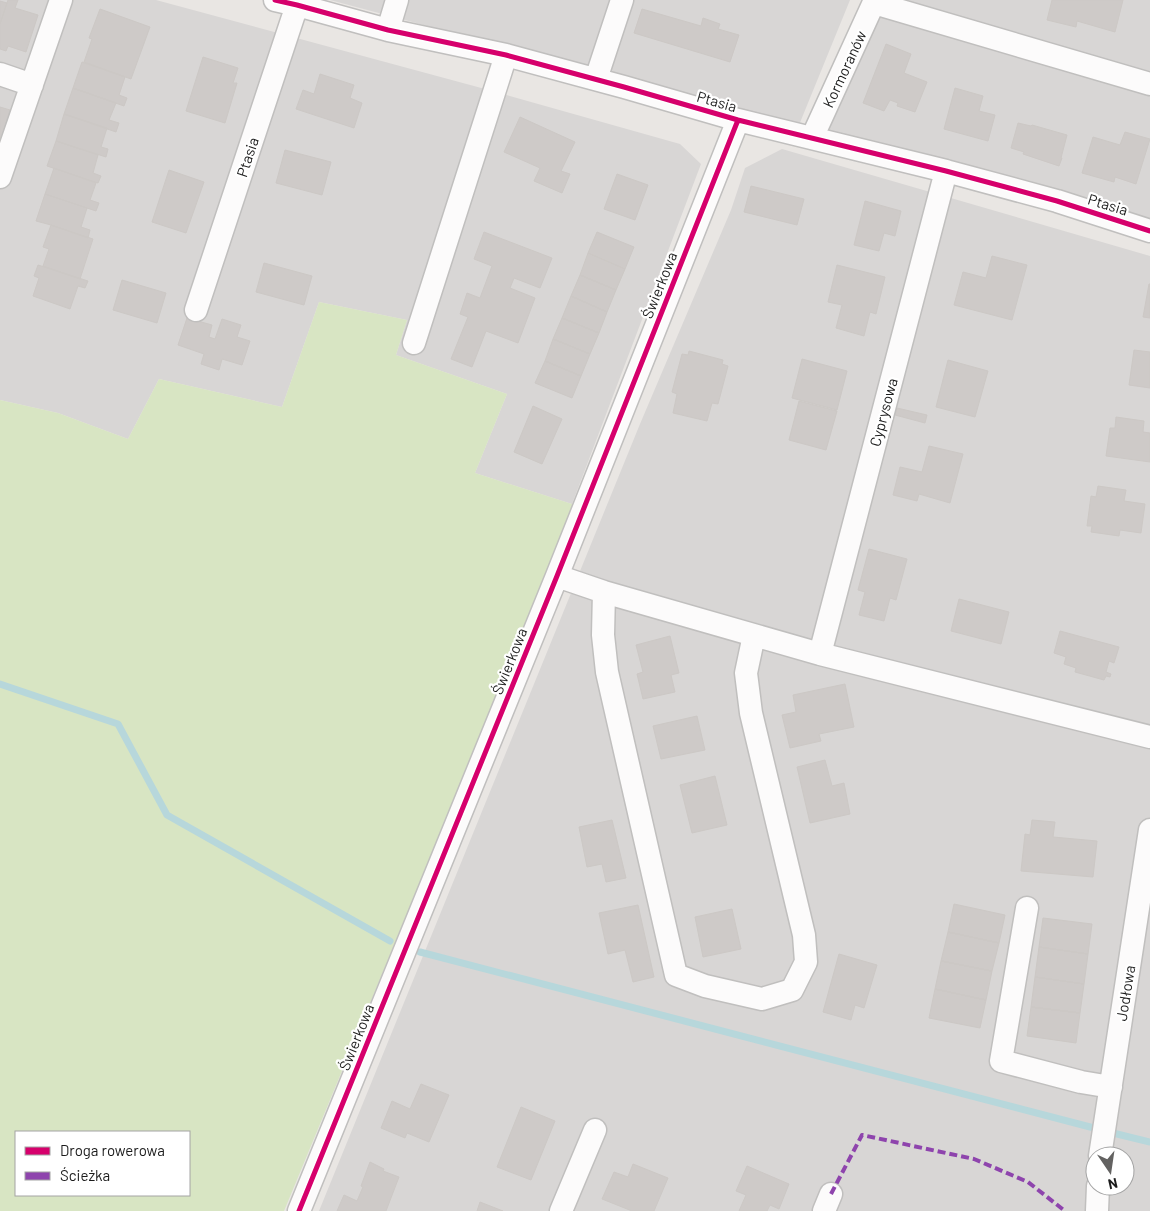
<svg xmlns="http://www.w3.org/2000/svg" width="1150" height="1211" font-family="Barlow,sans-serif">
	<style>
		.residential { fill: #d8d6d5; fill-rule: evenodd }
		.grass { fill: #d8e5c3; fill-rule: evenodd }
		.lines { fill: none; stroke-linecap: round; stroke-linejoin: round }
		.stream { stroke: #b7d7db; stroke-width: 7 }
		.building { fill: #cecac8; stroke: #ccc8c5 }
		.minor-casing { stroke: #c0bfbe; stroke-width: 25 }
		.minor { stroke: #fcfbfb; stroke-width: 22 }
		.quiet { stroke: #8e44ad; stroke-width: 4; stroke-dasharray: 8 4; stroke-linecap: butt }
		.cycleway-casing { stroke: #fff; stroke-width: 8 }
		.cycleway { stroke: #d6006c; stroke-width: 5 }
		.labels { text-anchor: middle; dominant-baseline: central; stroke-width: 4.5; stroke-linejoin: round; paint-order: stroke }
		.street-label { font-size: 15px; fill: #1b1b1b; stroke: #fff }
	</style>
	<rect width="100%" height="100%" fill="#e9e6e3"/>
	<path class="residential" d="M0 0H156L485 89 680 144 701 164 572 504 475 473 507 394 396 355 407 320 319 302 282 407 159 379 128 439 58 413 0 400Z
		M330 0H850L799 125Z
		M880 0H1150V222L826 135Z
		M782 149 1150 256V1211H319L640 424 731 210 745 168ZM1095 1156H1125V1186H1095Z"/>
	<path class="grass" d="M319 302 407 320 396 355 507 394 475 473 572 504 573 513 284 1211H0V400L58 413 128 439 159 379 282 407ZM16 1132H189V1195H16Z"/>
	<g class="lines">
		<path class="stream" d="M0 684 118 724 167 815 390 941
			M420 952 1094 1128
			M1113 1133 1150 1142"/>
	</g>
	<path class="building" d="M8 0H18L15 8 38 15 26 52 8 46 6 51 0 49V24Z
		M1052 0H1123L1115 32 1077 21 1076 27 1047 20Z
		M0 1 7 3 0 24Z
		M100 9 150 27 131 79 84 62 92 39 89 38Z
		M642 9 701 26 703 18 720 24 718 29 739 35 730 62 634 33Z
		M886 44 911 54 904 73 927 82 915 112 897 106 898 103 890 100 884 111 863 103Z
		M203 57 238 68 233 83H237L225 123 186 111Z
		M82 62 125 77 119 95 127 98 124 106 73 88Z
		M320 74 354 85 350 98 362 103 354 128 296 109 303 90 314 94Z
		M73 88 116 103 109 120 119 123 116 132 64 114Z
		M955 88 983 96 979 111 995 115 988 141 944 129Z
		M0 107 10 110 0 143Z
		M64 114 107 128 101 147 108 149 106 157 56 141Z
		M520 117 575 142 561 171 570 174 562 193 534 181 540 168 504 152Z
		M1018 123 1031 126 1032 125 1067 135 1061 158H1062L1059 166 1023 154 1024 152 1011 148Z
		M1125 132 1150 139 1136 184 1115 177 1114 182 1082 173 1093 137 1120 145Z
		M56 141 98 155 93 173 101 176 98 183 47 166Z
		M285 150 331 162 322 195 276 183Z
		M54 168 96 183 90 200 99 203 96 211 45 194Z
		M169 170 204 182 186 233 152 222Z
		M617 174 648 185 635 220 604 209Z
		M751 186 804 199 797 225 744 212Z
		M45 194 87 208 81 227 90 230 88 238 51 225 36 221Z
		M865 201 901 211 895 236 884 233 879 251 854 245Z
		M51 225 93 239 80 279 43 266 49 249 43 247Z
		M484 232 552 258 540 288 514 278 510 288 535 298 518 343 486 331 472 367 451 359 468 317 460 314 467 293 480 298 492 266 474 259Z
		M597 232 634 247 625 269 588 253Z
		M588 253 625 269 616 290 580 275Z
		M992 256 1027 265 1012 320 954 305 963 272 986 278Z
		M264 263 312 276 304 305 256 292Z
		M38 265 88 281 85 288 78 286 70 309 33 296 39 278 34 276Z
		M837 265 885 277 876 314 870 312 864 336 836 328 842 305 828 302Z
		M580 275 616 290 607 312 571 296Z
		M122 280 166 293 157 323 113 310Z
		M1149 284H1150V318L1143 317Z
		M571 296 607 312 599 333 562 318Z
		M187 318 212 325 209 337 215 339 222 319 241 325 237 337 250 341 242 365 222 359 219 370 201 364 204 354 178 345Z
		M562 318 599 333 590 354 553 339Z
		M553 339 590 354 581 376 545 361Z
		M1134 350 1150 352V388L1129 385Z
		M689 351 723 360 722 364 728 366 718 404 712 403 707 421 673 413 677 394 672 392 682 354 688 355Z
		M802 359 847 371 837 410 792 398Z
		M948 360 988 371 975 417 936 407Z
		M545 361 581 376 572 398 535 383Z
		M799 401 837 411 826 450 789 440Z
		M533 406 562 419 542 464 514 452Z
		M897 408 927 415 925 423 895 415Z
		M1116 417 1144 421 1143 432 1150 433V462L1106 456 1110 428H1115Z
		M929 446 963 454 950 503 919 494 917 501 893 495 900 467 922 472Z
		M1098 486 1126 490 1124 501 1145 504 1141 533 1120 530 1119 536 1091 532 1092 526H1087L1091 496 1096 497Z
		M869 549 907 559 896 600 890 598 884 621 859 615 865 592 858 590Z
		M959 599 1009 612 1001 644 951 631Z
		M1060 631 1119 647 1114 663 1109 661 1106 672 1111 674 1110 677 1106 676 1104 680 1075 672 1076 668 1064 664 1066 657 1054 653Z
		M670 636 679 673 671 675 675 692 643 699 637 674 643 672 636 645Z
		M845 684 854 727 819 734 821 741 790 748 782 715 796 712 793 695Z
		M697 716 705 750 661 759 653 726Z
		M825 760 832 786 844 783 850 814 810 823 797 767Z
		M715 776 727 825 692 833 680 785Z
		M612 820 626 878 606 882 602 864 587 867 579 827Z
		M1032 820 1055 822 1053 837 1097 841 1093 877 1021 871 1025 834 1030 835Z
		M954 904 1005 915 999 943 948 932Z
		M638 905 654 977 633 982 625 950 608 954 599 913Z
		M732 909 741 949 703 957 695 917Z
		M1043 918 1092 924 1088 954 1039 947Z
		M948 932 999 943 992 971 941 961Z
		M1039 947 1088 954 1084 984 1035 977Z
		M839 954 877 965 864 1008 855 1005 851 1020 823 1012Z
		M941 961 992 971 986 1000 935 989Z
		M1035 977 1084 984 1080 1013 1031 1007Z
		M935 989 986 1000 980 1028 929 1018Z
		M1031 1007 1080 1013 1076 1043 1027 1036Z
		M421 1084 449 1095 429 1142 407 1133 405 1138 381 1128 392 1101 410 1109Z
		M521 1107 555 1121 531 1180 497 1167Z
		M370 1162 384 1169 383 1171 399 1177 386 1211H337L344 1195 357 1201 363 1187 361 1186Z
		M633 1164 668 1178 654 1211H632L602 1199 614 1172 628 1177Z
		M747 1166 789 1184 779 1209 770 1205 767 1211H739L746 1195 736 1191Z
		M480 1202 503 1211H477Z"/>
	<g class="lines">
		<defs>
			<path id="minor" d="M275 0 297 5 388 30 506 55 624 87 738 120 946 171 1057 201 1150 231
				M874 3 1150 84
				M388 30 397 0
				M0 74 32 85
				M596 79 622 0
				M812 138 875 0
				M0 177 61 0
				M196 310 297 5
				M414 343 506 55
				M557 576 604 592 820 654 1150 737
				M604 592 603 635 607 672 676 975 705 986 762 999 792 990 806 962 804 935 751 713 746 673 754 635
				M820 654 946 171
				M1027 908 1001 1061 1081 1082 1111 1087
				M1100 1156 1150 830
				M299 1211 557 576 738 120
				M561 1211 595 1130
				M824 1211 831 1194
				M1097 1211 1098 1186"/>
		</defs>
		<use href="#minor" class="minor-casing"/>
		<use href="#minor" class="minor"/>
		<path class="quiet" d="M831 1194 862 1135 974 1159 1028 1182 1065 1211"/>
		<defs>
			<path id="cycleway" d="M275 0 297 5 388 30 506 55 624 87 738 120 946 171 1057 201 1150 231
				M299 1211 557 576 738 120"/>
		</defs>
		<use href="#cycleway" class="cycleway-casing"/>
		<use href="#cycleway" class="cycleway"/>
	</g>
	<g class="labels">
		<g class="street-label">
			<text transform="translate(844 69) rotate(-65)">Kormoranów</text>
			<text transform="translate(717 101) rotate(16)">Ptasia</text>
			<text transform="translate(247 157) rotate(-72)">Ptasia</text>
			<text transform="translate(1108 204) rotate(17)">Ptasia</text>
			<text transform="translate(659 285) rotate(-68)">Świerkowa</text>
			<text transform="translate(883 412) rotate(-75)">Cyprysowa</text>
			<text transform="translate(509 661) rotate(-68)">Świerkowa</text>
			<text transform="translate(1125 993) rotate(-81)">Jodłowa</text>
			<text transform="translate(356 1037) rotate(-68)">Świerkowa</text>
		</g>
	</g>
	<rect x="15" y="1131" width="175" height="65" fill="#ffffff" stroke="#a4a4a4"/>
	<rect x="25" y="1147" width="25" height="8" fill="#d6006c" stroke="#a4a4a4"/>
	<text x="60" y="1156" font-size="15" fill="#1b1b1b">Droga rowerowa</text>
	<rect x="25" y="1172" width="25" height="8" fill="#8e44ad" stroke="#a4a4a4"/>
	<text x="60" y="1181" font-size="15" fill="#1b1b1b">Ścieżka</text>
	<g transform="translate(1110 1171) rotate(167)"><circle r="24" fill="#ffffff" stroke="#a4a4a4"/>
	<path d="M0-4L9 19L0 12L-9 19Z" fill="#636261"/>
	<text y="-8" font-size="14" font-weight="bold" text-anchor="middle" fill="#1b1b1b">N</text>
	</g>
</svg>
